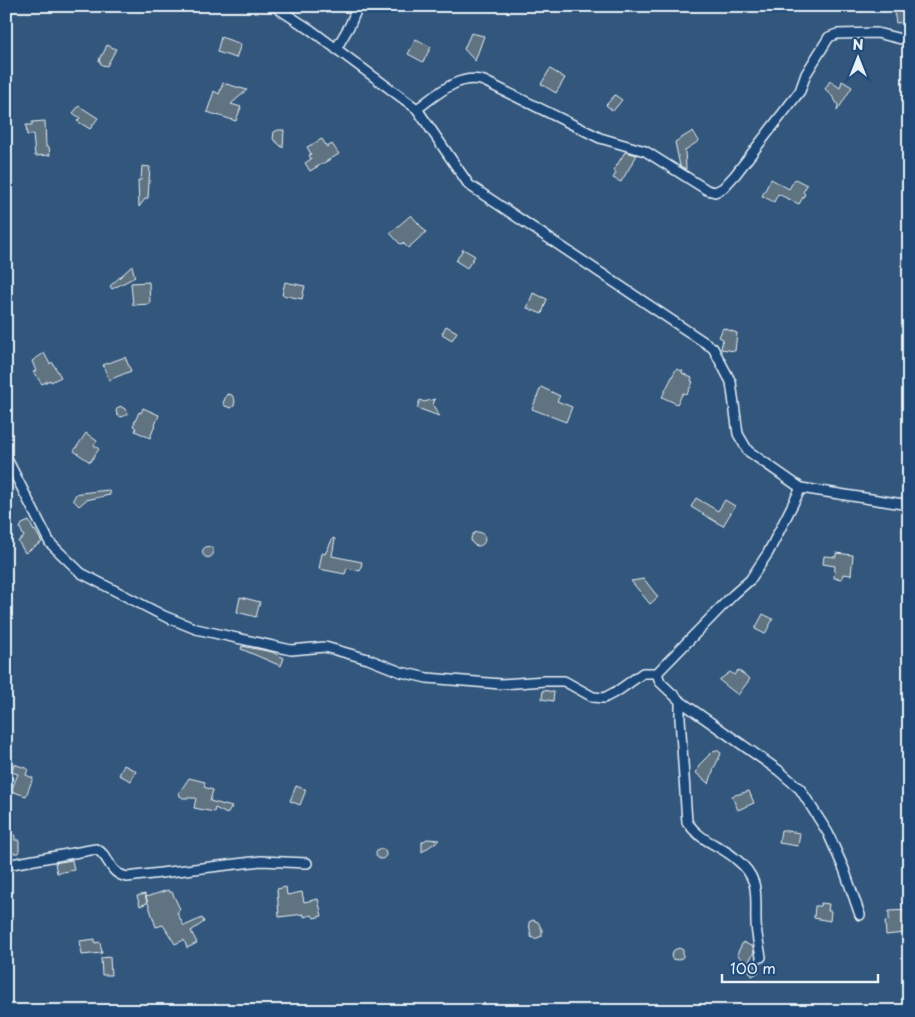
<svg xmlns="http://www.w3.org/2000/svg" width="915" height="1017" font-family="'Playpen Sans',sans-serif">
	<style>
		.building { fill: #607381; stroke: #e8f1f8 }
		.lines { fill: none; stroke-linecap: round; stroke-linejoin: round }
		.street-casing { stroke: #e8f1f8; stroke-width: 12 }
		.street { stroke: #1f4a7a; stroke-width: 9 }
	</style>
	<rect width="100%" height="100%" fill="#32567c"/>
	<filter id="ink" filterUnits="userSpaceOnUse"><feTurbulence type="fractalNoise" baseFrequency=".02" numOctaves="2"/><feDisplacementMap in="SourceGraphic" scale="10" xChannelSelector="R" yChannelSelector="G"/><feConvolveMatrix kernelMatrix="1 2 1 2 8 2 1 2 1" color-interpolation-filters="sRGB"/></filter>
	<g filter="url(#ink)">
		<path class="building" d="M904 10 906 22 896 23 894 11Z
			M471 33 484 36 475 61 464 49Z
			M221 37 241 44 236 58 217 52Z
			M416 39 431 47 423 62 408 54Z
			M107 45 116 49 107 66 102 65 99 61 101 55 103 54Z
			M550 69 565 78 556 93 541 84Z
			M830 81 840 88 842 81 852 87 839 108V107L837 111 838 105 830 93 825 89Z
			M223 83 247 90 231 104 241 107 236 121 207 112 214 91 219 94Z
			M615 95 622 100 613 111 606 105Z
			M79 106 98 118 90 129 77 121 80 118 73 113Z
			M45 121 46 147H49L50 155 35 156 33 134 27 135 26 125H32V122Z
			M278 130H284L283 148 273 139 274 132Z
			M693 131 699 141 685 150 686 169 680 166 675 142Z
			M322 139 327 147 332 144 339 154 310 171 305 163 311 159 309 155 311 154 307 147Z
			M625 152 637 155 621 182 613 178 616 173 614 170Z
			M142 166 150 167 148 198 145 199 139 207 138 180H141Z
			M771 179 789 189 795 179 807 185 803 192 805 194 799 204 778 194 774 202 762 196Z
			M411 215 426 232 408 248 403 243 400 244 390 233Z
			M463 249 475 256 467 268 456 261Z
			M132 266 135 277 112 289 110 286Z
			M149 282 150 304 133 305 131 283Z
			M285 282 305 286 302 299 282 295Z
			M533 293 547 299 542 314 527 308Z
			M446 326 457 332 452 340 442 334Z
			M723 328 737 333 735 351 721 349 723 339 719 337Z
			M44 353 50 364 52 362 61 377 51 382 50 380 42 384 33 372 36 371 32 361Z
			M125 357 131 371 109 380 103 365Z
			M676 369 683 371 682 373 692 378 691 381 693 382 687 394 683 393 677 404 662 397Z
			M541 387 560 396 557 401 572 407 566 422 532 409Z
			M227 394 232 395 235 401 234 406 231 408 225 406 223 403Z
			M435 399 433 405 439 416 417 408 420 400 424 402Z
			M120 406 125 409 128 414 122 417 117 415 116 410Z
			M143 408 159 415 150 438 135 431 136 428 133 426 139 412 141 413Z
			M86 433 97 441 94 445 99 449 90 462 74 451Z
			M109 490 110 495 86 500 79 506 73 500 76 494 80 493Z
			M696 498 718 511 725 500 735 506 723 526 691 507Z
			M29 521 34 531 35 530 42 542 25 553 18 541 24 537 20 528 22 524Z
			M471 539a7 7 0 1 1 14 0a7 7 0 1 1-14 0Z
			M333 538 335 539 332 556 362 562 360 571 347 568 345 574 319 569 322 553 325 554Z
			M202.5 552a5.5 5.5 0 1 1 11 0a5.5 5.5 0 1 1-11 0Z
			M836 553 853 555 851 575 843 574 842 579 834 578 835 566 823 564 824 556 836 557Z
			M644 579 658 597 650 604 631 581Z
			M240 597 260 602 256 617 237 612Z
			M763 614 773 619 765 634 755 629Z
			M242 646 272 652 284 658 281 666 241 649Z
			M738 670 750 679 738 695 719 680 730 672 734 675Z
			M543 690 554 692 553 701 542 699Z
			M717 750 721 753 720 756 714 768 709 784 696 773 700 764 713 751Z
			M14 764 28 769 26 775 33 778 26 796 11 791 18 774 11 772Z
			M124 765 136 771 131 781 119 775Z
			M189 778 205 782 204 787 213 790 210 801 232 807 227 814 215 808 214 812 194 808 196 798H183L180 796 179 793Z
			M296 786 306 790 300 805 290 801Z
			M749 791 754 803 738 810 732 796Z
			M781 830 800 833 798 846 779 843Z
			M6 835H15V840H19V853H8Z
			M427 839 439 840 422 852V842Z
			M376 854a5 5 0 1 1 10 0a5 5 0 1 1-10 0Z
			M72 860 74 870 57 873 55 863Z
			M286 887 287 895 302 892 304 902 318 899 322 916 314 918 312 915 304 917V914L279 917 277 889Z
			M168 890 169 892H172L180 909 177 913 184 926 202 918 204 922 191 931 197 943 187 948 184 940 175 944 163 925 156 927 146 897Z
			M145 894 147 903 140 906 137 896Z
			M821 903 829 904 828 911H831L830 921 814 918 815 906H820Z
			M909 910V923H903L904 933 886 935 885 921 889 920V911Z
			M533 920 538 922 542 930V936L535 939 531 937 529 922Z
			M95 939V943L100 942 102 953 82 955 80 941Z
			M743 942 753 947 754 952 747 965 737 954Z
			M679 948 683 950V957L678 960 672 959 671 955 674 950Z
			M110 957 111 975H102L101 958Z
			M753 962 759 972 752 976 746 966Z"/>
		<g class="lines">
			<defs>
				<path id="street" d="M274 6 311 30 417 109 469 185 713 348 731 382 738 434 748 451 801 488 909 505
					M336 49 350 25 358 6
					M417 109C436 95 459 73 484 81L600 138 645 151 707 190 715 192 723 188 735 175 800 91 806 74 829 37 837 34 877 33 909 41
					M6 457 50 543 81 573 164 616 196 629 291 650 325 647 368 659 401 672 427 678 501 684 545 681H564L593 697 604 698 619 690 643 673H657L733 595 750 580 768 553 801 488
					M657 673 660 682 680 701 778 770 800 789 828 833 844 869 860 915
					M680 701V718L687 822C702 843 719 844 736 859 761 879 755 895 756 922 756 934 759 945 761 957
					M6 865 96 849C111 856 107 873 127 877L261 861 307 863"/>
			</defs>
			<use href="#street" class="street-casing"/>
			<use href="#street" class="street"/>
		</g>
	</g>
	<rect width="915" height="1017" fill="none" stroke="#1f4a7a" stroke-width="25"/>
	<rect x="12" y="12" width="890" height="992" fill="none" stroke="#e8f1f8" stroke-width="2" filter="url(#ink)"/>
	<g transform="translate(858 58)" stroke="#1f4a7a" stroke-width="4" paint-order="stroke">
	<path d="M0-4L9 19L0 12L-9 19Z" fill="#e8f1f8"/>
	<text y="-8" font-size="14" font-weight="bold" text-anchor="middle" fill="#e8f1f8">N</text>
	</g>
	<path d="M722 974v8h156v-8" fill="none" stroke="#e8f1f8" stroke-width="2.5"/>
	<text x="730" y="974" font-size="15" fill="#e8f1f8" stroke="#1f4a7a" stroke-width="4" paint-order="stroke">100 m</text>
</svg>
